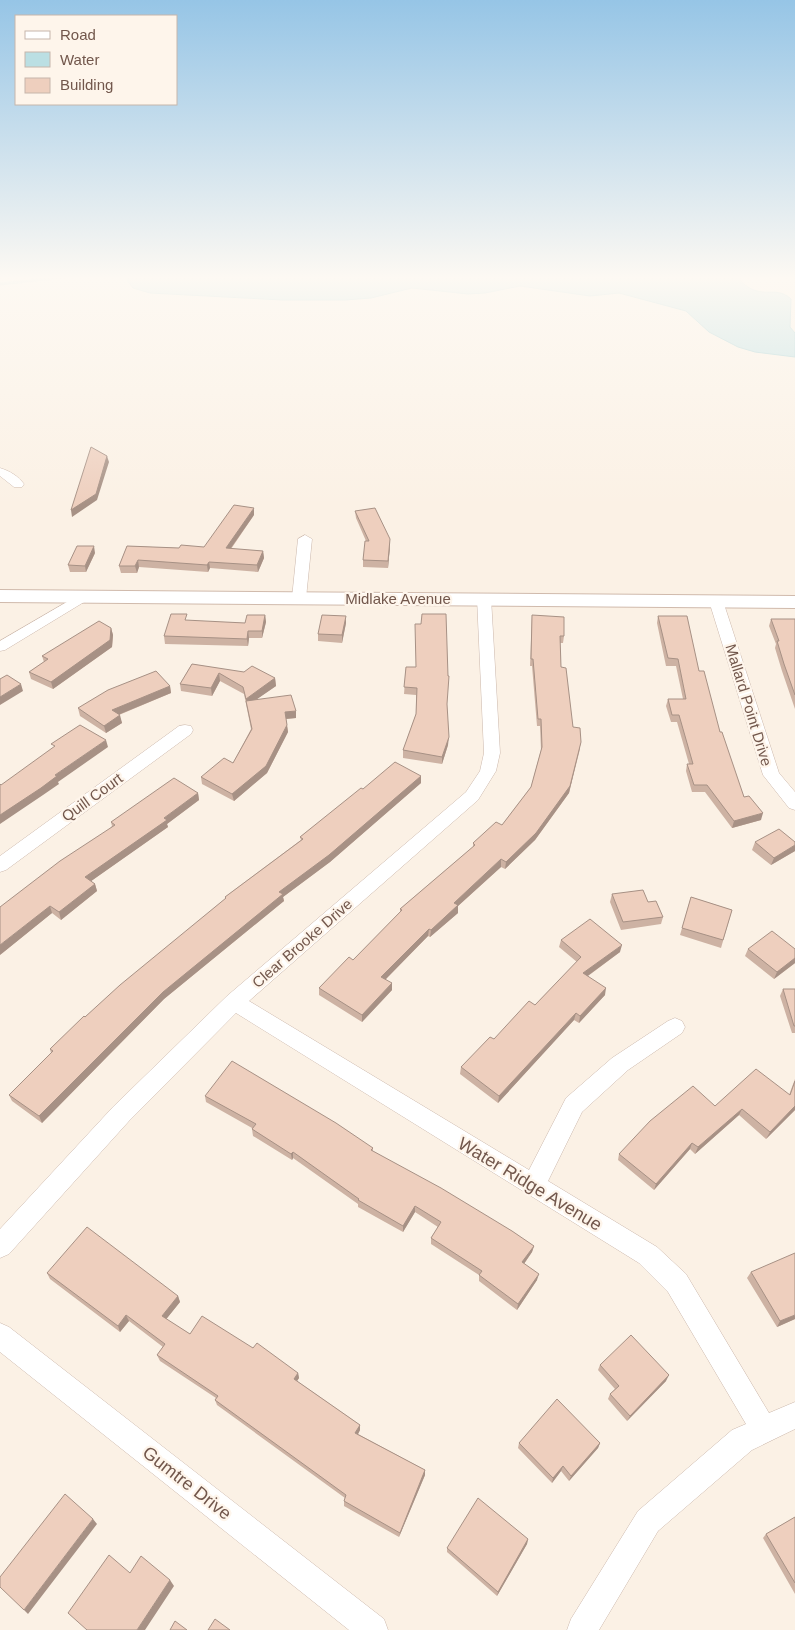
<svg xmlns="http://www.w3.org/2000/svg" width="795" height="1630" font-family="Arial,sans-serif">
	<style>
		.water { fill: #bbdfe3; stroke: #a1cfd4 }
		.lines { fill: none; stroke-linecap: round; stroke-linejoin: round }
		.stream { stroke: #a1cfd4; stroke-width: 3 }
		.street-casing { stroke: #ccb8ac; stroke-width: 1 }
		.secondary-casing { stroke: #d0baac; stroke-width: 2 }
		.street { fill: #fff; fill-rule: evenodd }
		.secondary { fill: #fff; fill-rule: evenodd }
		.wall { fill: #cdb2a3 }
		.shaded-wall { fill: #a79185 }
		.building { fill: #eecfbe; stroke: #a79185 }
		.labels { text-anchor: middle; dominant-baseline: central; stroke-width: 4.5; stroke-linejoin: round; paint-order: stroke }
		.street-label { font-size: 15px; fill: #72574c; stroke: #fef5eb }
		.near-street-label { font-size: 18px; fill: #72574c; stroke: #fef5eb }
	</style>
	<rect width="100%" height="100%" fill="#fbf1e5"/>
	<path class="water" d="M125 277H737C760 304 774 283 791 299L790 327 795 333V357L755 352 738 347 709 332 686 311 619 293 590 296 520 286 485 293 468 294 412 288 371 298 345 300H282L150 293 133 288Z"/>
	<g class="lines">
		<path class="stream" d="M0 284 63 277"/>
		<defs>
			<path id="street" d="M0 468C10 471 18 476 24 484L22 487H14L0 476Z
				M305 535 312 539 306 598 304 601H294L292 598 298 539Z
				M84 592 89 593 91 596 89 599 5 650 0 651V641Z
				M484 594 489 595 491 598 500 753 496 771 478 800 249 1001 529 1170 566 1098 612 1058 668 1021 675 1018 682 1021 685 1027 682 1033 628 1070 582 1112 548 1181 657 1247 686 1274 769 1413 795 1402V1429L752 1450 658 1531 599 1630H567L571 1619 638 1511 732 1430 746 1424 668 1292 639 1263 236 1013 129 1121 9 1254 0 1258V1229L113 1107 227 996 466 792 480 771 484 753 477 598 479 595Z
				M716 597 721 598 723 601 779 773 795 792V810L789 808 763 775 709 601 711 598Z
				M185 725 191 726 193 730 191 734 6 870 0 872V856L179 726Z
				M0 1323 9 1327 384 1619 388 1630H349L0 1352Z"/>
			<path id="secondary" d="M0 590 795 596V608L0 602Z"/>
		</defs>
		<use href="#street" class="street-casing"/>
		<use href="#secondary" class="secondary-casing"/>
		<use href="#street" class="street"/>
		<use href="#secondary" class="secondary"/>
	</g>
	<path class="wall" d="M355 511 390 546 388 568 363 567V560L366 541 356 518Z
		M254 515 231 549 263 551 264 558 258 572 210 568 208 572 139 567 137 573H121L119 566 127 546 179 548 204 547Z
		M95 553 86 572H70L68 565Z
		M265 615 266 622 262 638H249L248 646 165 644 164 636 188 621 245 623Z
		M532 615 564 636 563 643H560L561 667 573 727 580 749 569 793 535 840 505 869 501 867 458 906V913L430 937 428 936 386 979 392 990 362 1022 319 995V988L353 960 400 913V909L473 847V843L502 825 531 787 541 750 540 726H537L532 666H530Z
		M658 616 699 671 720 732 744 797 761 820 732 828 705 792H692L686 771 687 764H689L677 722H671L666 706 668 699H683L676 666H666L657 623Z
		M771 619H795V709L782 671 775 648 776 644 769 626Z
		M346 623 342 643 318 641V634Z
		M111 628 113 635 112 647 53 689 31 679 29 672 44 662 42 656Z
		M192 664 275 678 276 686 255 700 296 711V718L286 719 288 732 267 773 234 801 202 784 201 777 233 763 251 729 244 694 220 681 212 696 181 691 180 684Z
		M406 667 447 706 448 745 442 764 403 758V750L416 714V695L404 694Z
		M170 686 171 693 119 715 122 723 106 733 80 716 78 708Z
		M421 776V783L330 862 283 897 284 901 164 999 42 1123 12 1101 9 1095 51 1053 50 1049 85 1017 225 899V897L301 840 300 837 363 789Z
		M198 793 199 800 167 824 168 827 91 881 95 884 97 891 61 920 52 913 0 955 112 826 111 822Z
		M755 842 795 851 771 865 752 850Z
		M612 894 648 902 663 917 661 924 621 930 610 902Z
		M691 897 732 910 721 948 680 935Z
		M561 940 620 952 588 976 605 995 579 1023 574 1020 498 1103 460 1074 461 1067 535 1005 577 962 559 947Z
		M748 949H795V963L774 979 745 956Z
		M783 989H795V1033H792L780 996Z
		M795 1079V1110L766 1139 739 1115 695 1154 690 1149 654 1190 618 1160 619 1154 715 1106 789 1095Z
		M205 1096 373 1148V1151L534 1246 532 1252 524 1264 537 1280 517 1310 479 1281V1275L431 1244V1238L438 1227 415 1212 403 1232 358 1207V1204L293 1158 292 1160 253 1136 252 1129V1128L206 1102Z
		M751 1272 795 1319 777 1327 747 1278Z
		M47 1273 178 1296 180 1302 166 1319 190 1334 253 1348 298 1373 299 1378 297 1381 360 1425V1430L358 1434 425 1470V1475L399 1537 344 1506V1501L345 1498 217 1405 215 1400 216 1398 160 1361 157 1355 163 1347 129 1321 120 1332 50 1279Z
		M600 1365 666 1381 627 1421 608 1399 610 1394 615 1389 598 1370Z
		M519 1443H600L598 1448 569 1481 561 1471 552 1483 518 1448Z
		M795 1517V1594L763 1538 766 1534Z
		M528 1539 527 1544 497 1596 447 1552V1548Z"/>
	<path class="shaded-wall" d="M107 456 109 462 97 500 72 517 71 510Z
		M254 508V515L226 555V548Z
		M390 539V546L388 568V561Z
		M94 546 95 553 86 572 85 566Z
		M263 551 264 558 258 572 257 565Z
		M138 560 139 567 137 573 135 566Z
		M209 562 210 568 208 572 207 565Z
		M265 615 266 622 262 638V631Z
		M346 616V623L342 643V635Z
		M111 628 113 635 112 647 53 689 51 682Z
		M248 631 249 638 248 646 247 639Z
		M219 673 220 681 212 696 211 688Z
		M275 678 276 686 247 706 246 701 247 706 246 699Z
		M21 684 23 691 0 705V697Z
		M170 686 171 693 113 717 112 710Z
		M296 711V718L285 719V712Z
		M120 715 122 723 106 733 104 726Z
		M287 725 288 732 267 773 234 801 232 794Z
		M449 737 448 745 442 764V757Z
		M106 740 108 747 58 782 59 784 43 795 0 824V815L55 775Z
		M581 742 569 793 535 840 505 869 506 862Z
		M421 776V783L330 862 283 897 284 901 164 999 42 1123 39 1116 163 992 279 892Z
		M198 793 199 800 167 824 168 827 87 884 85 877Z
		M763 813 761 820 732 828 734 821Z
		M795 845V851L771 865 774 858Z
		M501 859V867L458 906V913L430 937 431 930 454 903Z
		M95 884 97 891 61 920 59 912Z
		M50 906 52 913 0 955V945Z
		M429 929 428 936 381 984V977Z
		M622 945 620 952 582 980 583 973Z
		M795 958V963L774 979 777 972Z
		M392 983V990L362 1022V1015Z
		M606 988 605 995 579 1023 580 1016Z
		M576 1013 574 1020 498 1103 499 1096Z
		M795 1106V1110L766 1139 770 1132Z
		M742 1109 739 1115 695 1154 698 1147Z
		M692 1143 690 1149 654 1190 656 1184Z
		M293 1152V1158L292 1160 291 1154Z
		M415 1206V1212L403 1232V1226Z
		M534 1246 532 1252 521 1268 522 1262Z
		M539 1274 537 1280 517 1310 518 1304Z
		M178 1296 180 1302 164 1322 162 1316Z
		M126 1315 129 1321 120 1332 118 1326Z
		M795 1315V1319L777 1327 780 1321Z
		M298 1373 299 1378 295 1384 294 1379Z
		M669 1375 666 1381 627 1421 630 1416Z
		M360 1425V1430L356 1438 355 1433Z
		M600 1443 598 1448 569 1481 571 1476Z
		M563 1466 561 1471 552 1483 553 1478Z
		M425 1470V1475L399 1537 400 1533Z
		M93 1519 97 1524 28 1614 24 1610Z
		M528 1539 527 1544 497 1596 498 1592Z
		M170 1580 174 1586 145 1630H137Z"/>
	<path class="building" d="M91 447 107 456 96 494 71 510Z
		M234 505 254 508 226 548 263 551 257 565 209 562 207 565 138 560 135 566H119L127 546 179 548 181 545 204 547Z
		M375 508 390 539 388 561 363 560 365 541H369L355 511Z
		M77 546H94L85 566 68 565Z
		M171 614H187L185 620 245 623 247 615H265L262 631H248L247 639 164 636Z
		M422 614H446L448 676H449L447 704 449 737 442 757 403 750 416 714 417 688 404 687 406 667H416L415 624H421Z
		M322 615 346 616 342 635 318 634Z
		M532 615 564 617V636H560L561 667 566 668 573 727 580 728 581 742 570 786 536 833 506 862 501 859 454 903 458 905 431 930 429 929 381 977 392 983 362 1015 319 988 349 957 353 960 402 910 400 909 475 845 473 843 496 822 502 825 531 787 542 747 541 719H538L533 659H531Z
		M658 616H687L699 671H704L720 732H722L744 797 749 796 763 813 734 821 707 785H694L687 764H693L679 715H672L668 699H686L678 659 668 658Z
		M771 619H795V695L784 664 777 641H779Z
		M99 621 111 628 110 640 51 682 29 672 48 659 42 656Z
		M192 664 244 672 252 666 275 678 246 699 243 687 219 673 211 688 180 684Z
		M156 671 170 686 112 710 120 715 104 726 78 708 108 690Z
		M7 675 21 684 0 697V679Z
		M291 695 296 711 285 712 287 725 266 766 232 794 201 777 224 758 233 763 252 729 246 701Z
		M80 725 106 740 55 775 57 776 41 788 0 815V784L1 785 55 746 51 744Z
		M395 762 421 776 329 855 279 892 283 894 163 992 39 1116 9 1095 53 1051 50 1049 84 1016 85 1017 120 985 226 898 225 897 303 839 300 837 361 788 363 789Z
		M174 778 198 793 164 818 167 820 85 877 95 884 59 912 50 906 0 945V907L60 861 115 825 111 822Z
		M779 829 795 842V845L774 858 755 842Z
		M643 890 648 902 656 901 663 917 623 922 612 894Z
		M691 897 732 910 723 940 682 928Z
		M590 919 622 945 583 973 606 988 580 1016 576 1013 499 1096 461 1067 490 1037 494 1039 529 1001 535 1005 581 957 561 940Z
		M772 931 795 949V958L777 972 748 949Z
		M783 989H795V1026H794Z
		M232 1061 336 1123 373 1148 371 1150 441 1188 512 1231 534 1246 522 1262 539 1274 518 1304 479 1275 482 1271 431 1238 441 1222 415 1206 403 1226 358 1200 359 1199 293 1152 291 1154 252 1129 256 1124 205 1096Z
		M756 1069 790 1095 795 1081V1106L770 1132 742 1109 698 1147 692 1143 656 1184 619 1154 650 1121 693 1086 715 1106Z
		M87 1227 178 1296 162 1316 190 1334 202 1316 253 1348 257 1343 298 1373 294 1379 360 1425 355 1433 425 1470 400 1533 344 1501 346 1495 215 1400 218 1396 157 1355 165 1344 126 1315 118 1326 47 1273Z
		M795 1253V1315L780 1321 751 1272Z
		M631 1335 669 1375 630 1416 610 1394 619 1386 600 1365Z
		M557 1399 600 1443 571 1476 563 1466 553 1478 519 1443Z
		M65 1494 93 1519 24 1610 0 1587V1577Z
		M478 1498 528 1539 498 1592 447 1548Z
		M795 1517V1583L766 1534Z
		M109 1555 130 1573 141 1556 170 1580 137 1630H87L68 1613Z
		M215 1619 230 1630H208Z
		M175 1621 187 1630H170Z"/>
	<linearGradient id="sky" x2="0" y2="1"><stop stop-color="#96c5e6"/><stop offset="0.55" stop-color="#fdf9f3"/><stop offset="1" stop-color="#fdf9f3" stop-opacity="0"/></linearGradient>
	<rect width="795" height="505" fill="url(#sky)"/>
	<g class="labels">
		<g class="street-label">
			<text x="398" y="598">Midlake Avenue</text>
			<text transform="translate(749 705) rotate(73)">Mallard Point Drive</text>
			<text transform="translate(92 797) rotate(-36)">Quill Court</text>
			<text transform="translate(302 943) rotate(-41)">Clear Brooke Drive</text>
		</g>
		<g class="near-street-label">
			<text transform="translate(530 1184) rotate(31)">Water Ridge Avenue</text>
			<text transform="translate(187 1483) rotate(38)">Gumtre Drive</text>
		</g>
	</g>
	<rect x="15" y="15" width="162" height="90" fill="#fef5eb" stroke="#c6b6ab"/>
	<rect x="25" y="31" width="25" height="8" fill="#ffffff" stroke="#c6b6ab"/>
	<text x="60" y="40" font-size="15" fill="#72574c">Road</text>
	<rect x="25" y="52" width="25" height="15" fill="#bbdfe3" stroke="#c6b6ab"/>
	<text x="60" y="65" font-size="15" fill="#72574c">Water</text>
	<rect x="25" y="78" width="25" height="15" fill="#eecfbe" stroke="#c6b6ab"/>
	<text x="60" y="90" font-size="15" fill="#72574c">Building</text>
</svg>
